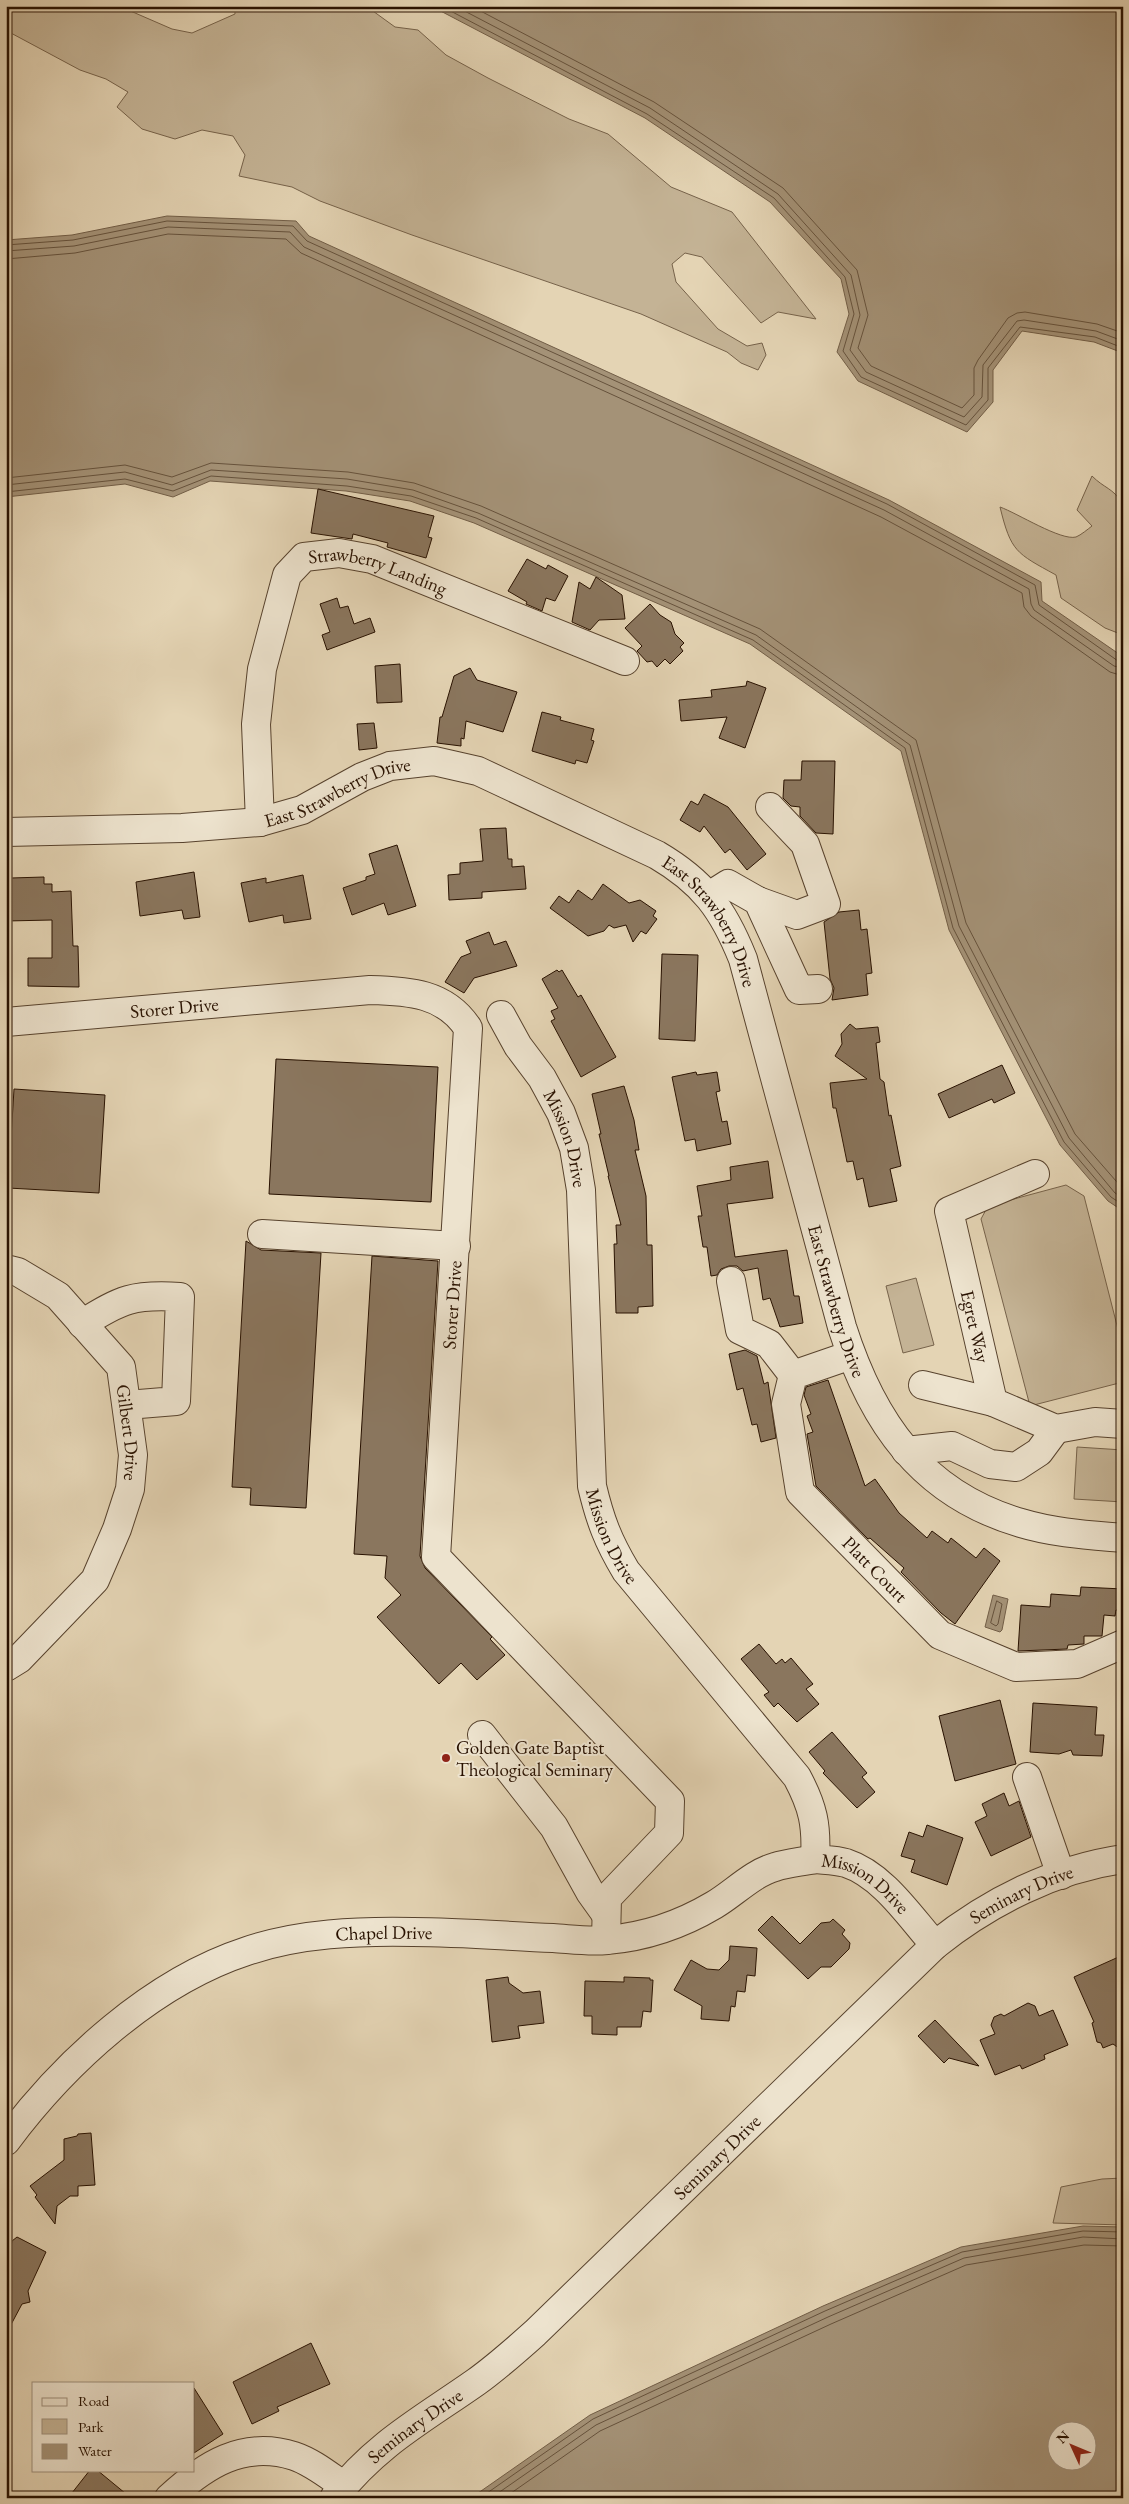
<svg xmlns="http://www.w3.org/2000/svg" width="1129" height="2504" font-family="'EB Garamond',serif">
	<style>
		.green { fill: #c4b395; stroke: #76624a }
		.water { fill: #a49277; stroke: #725e47; fill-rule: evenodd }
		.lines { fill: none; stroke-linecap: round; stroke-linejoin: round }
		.shore { stroke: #66523c; stroke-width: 1 }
		.building { fill: #8a765e; stroke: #281100 }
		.minor-casing { stroke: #57422d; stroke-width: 30 }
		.minor { stroke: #ede3ce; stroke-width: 28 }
		.poi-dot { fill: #8f2418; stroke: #ede3ce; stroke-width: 2 }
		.labels { text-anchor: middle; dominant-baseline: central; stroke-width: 4; stroke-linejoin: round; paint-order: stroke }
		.street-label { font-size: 19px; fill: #281100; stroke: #ede3ce }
		.poi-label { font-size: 19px; fill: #281100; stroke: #ede3ce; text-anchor: start }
	</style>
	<rect width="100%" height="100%" fill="#e4d4b4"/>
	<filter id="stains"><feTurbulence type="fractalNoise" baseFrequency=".004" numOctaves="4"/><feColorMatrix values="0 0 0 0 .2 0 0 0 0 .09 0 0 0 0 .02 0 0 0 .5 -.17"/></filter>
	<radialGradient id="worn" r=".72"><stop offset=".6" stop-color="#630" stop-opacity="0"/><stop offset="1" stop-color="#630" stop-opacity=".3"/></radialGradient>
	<path class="green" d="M6 6H119L172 29 192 33 235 14V6H366L395 27 418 30 446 55 488 78 569 119 608 134 671 187 732 212 816 319 778 312 761 323 702 257 685 253 672 264 676 282 718 329 747 346 762 343 766 355 758 370 741 363 727 352 641 314 412 235 320 201 292 187 239 176 245 155 233 136 202 130 175 139 142 129 117 107 128 92 106 79 80 70 9 32 6 29Z
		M1092 476C1105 489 1112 487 1123 504V635L1105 628 1061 598 1056 575C1016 553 1011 552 1000 507 1017 513 1061 541 1076 537 1081 535 1088 529 1092 526L1077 510Z
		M1066 1185 1084 1196 1123 1349V1382L1030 1406 981 1219 988 1206Z
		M916 1278 934 1345 903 1353 886 1286Z
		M1077 1447 1123 1450V1502L1074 1499Z
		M1123 2178V2225L1053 2223 1061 2187 1102 2179Z"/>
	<path class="water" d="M431 6H1123V353L1094 342 1022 331 993 370V402L967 432 858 381 837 352 849 314 841 279 770 202 645 118Z
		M167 216 296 221 309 236 889 500 1041 582 1042 601 1119 654 1123 660V1211L1108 1201 1060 1145 949 930 901 751 750 644 474 523 410 501 346 491 210 481 173 497 125 484 6 497V240L72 235Z
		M993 1595 1008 1599 1002 1630 1000 1632 985 1627Z
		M1083 2226 1123 2227V2498H471L590 2415 823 2306 961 2247ZM1056 2432H1086V2462H1056Z"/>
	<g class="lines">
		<path class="shore" d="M441 6 647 114 774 198 845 277 854 314 843 351 861 377 966 425 988 400V368L1020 327 1095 337 1123 348
			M455 6 650 108 778 194 851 275 860 315 850 350 866 372 964 417 982 397 983 365 1017 321 1024 320 1096 331 1123 341
			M471 6 654 102 783 188 857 270 868 315 858 348 871 366 962 408 974 395V368L978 360 1008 318 1017 313 1025 312 1097 324 1123 333
			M6 245 73 240 167 221 293 226 307 241 887 504 1035 585 1039 605 1118 661 1123 662
			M6 251 74 246 168 227 290 232 304 247 884 510 1029 589 1031 604 1034 610 1114 666 1123 668
			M6 259 75 253 168 234 286 239 301 253 881 517 1022 593 1024 607 1031 616 1110 672 1123 676
			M6 478 125 465 172 477 211 463 348 472 414 483 481 506 760 629 916 740 966 923 1075 1134 1123 1189
			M6 485 125 472 172 485 211 470 347 479 413 490 478 513 756 635 910 745 959 926 1069 1138 1115 1193 1123 1198
			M6 492 125 479 173 491 211 476 347 486 411 496 476 518 753 640 905 748 953 928 1064 1142 1111 1197 1123 1205
			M997 1601 1002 1604 998 1624 996 1626 991 1623Z
			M480 2498 593 2419 825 2311 962 2252 1083 2231 1123 2232
			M491 2498 596 2425 828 2317 964 2258 1083 2237 1123 2239
			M504 2498 600 2431 831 2324 966 2265 1084 2245 1123 2246"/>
	</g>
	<path class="building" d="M318 489 434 516 428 537 432 538 426 558 387 547 388 543 353 534 352 539 311 533Z
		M527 559 546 569 548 565 568 576 555 601 546 598 542 611 526 604 527 602 508 591Z
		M596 577 622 595 625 619 599 620 590 630 572 622 579 582 590 589Z
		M337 598 340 608 348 606 354 624 370 618 375 632 327 650 322 635 330 632 320 604Z
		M650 604 660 615 671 622 675 634 684 643 680 647 683 651 670 664 665 659 657 667 652 661 647 662 637 651 642 646 625 628Z
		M400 664 402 702 377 703 375 666Z
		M470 668 477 680 517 692 503 732 466 721 464 739 461 738V746L437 743 440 717H442L454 676Z
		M747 681 766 688 745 748 719 738 727 717 681 721 679 700 712 697 711 690 746 686Z
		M542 712 561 717 560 720 594 729 591 740 594 741 587 763 576 760 575 764 532 751Z
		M374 723 377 748 359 750 357 724Z
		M802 761H835L833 834 816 833 800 816V807L791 806 783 798 784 780H801Z
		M704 794 728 807 766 854 747 870 730 849 725 853 704 826 700 832 680 820 691 801 698 805Z
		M506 828 508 859H512V867L524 866 526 889 482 892V898L449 900 448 875 460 874V863L483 861 480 829Z
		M397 845 416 906 388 915 384 903 352 915 343 888 366 880V877L375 874 369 854Z
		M194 872 200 917 184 919 182 910 140 916 136 882Z
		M303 875 311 919 284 923 283 915 249 922 241 883 266 878V883Z
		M44 877V884H52V892L71 891 73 946H78L79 987 28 986V958H52V920L6 921V884H11V878Z
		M603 884 629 903 640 900 656 911 653 916 657 919 646 934 641 931 633 942 626 925 614 928 609 925 604 931 588 936 550 908 559 896 569 903 578 890 592 900Z
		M859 910 861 930 867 929 872 973 866 974 868 995 832 1000 834 988 830 979 824 922 839 912Z
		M489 932 494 945 506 941 517 966 474 978 464 993 445 982 461 957 471 953 466 941Z
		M662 954 698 955 695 1041 659 1039Z
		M557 970 559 972 562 970 578 997 581 995 616 1057 581 1077 551 1021 555 1019 551 1011 558 1008 542 979Z
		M850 1024 856 1029 878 1027 880 1042 876 1043 880 1079 884 1082 889 1116 891 1115 901 1166 890 1169 897 1201 869 1207 863 1178 857 1180 853 1161 847 1162 836 1108H833L830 1083 867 1079 835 1056 842 1044 841 1034Z
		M276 1059 438 1067 431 1202 269 1194Z
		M1002 1065 1015 1093 994 1103 992 1099 949 1118 938 1094Z
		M696 1072 697 1075 717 1072 720 1091 716 1092 722 1122 727 1121 731 1144 697 1151 695 1139 685 1141 672 1077Z
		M624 1086 634 1120 639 1150H635L646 1196 647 1245H652L653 1306 638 1307V1313H616L614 1244H617L616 1225H621L608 1176H609L599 1134H601L592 1094Z
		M14 1089 105 1095 99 1193 8 1188Z
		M768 1161 773 1198 727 1204 735 1257 787 1250 794 1296H799L803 1323 780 1327 770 1298 763 1300 758 1268 743 1271 737 1266H729L721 1269 717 1275 711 1276 707 1247H703L698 1216H702L697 1186 731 1180 730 1167Z
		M246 1241 261 1250 321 1253 306 1508 250 1505 251 1488 232 1487Z
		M372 1256 438 1261 420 1556 425 1568 492 1637 490 1639 505 1655 477 1680 461 1663 439 1684 377 1617 401 1595 385 1578 387 1556 354 1554Z
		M745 1350 757 1356 764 1384 768 1382 776 1438 761 1442 757 1424 752 1425 743 1388 737 1390 729 1354Z
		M828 1380 865 1486 875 1479 899 1513 927 1538 932 1531 948 1543 951 1538 976 1558 984 1548 1000 1561 955 1624 941 1613 901 1572 904 1568 870 1538 868 1539 816 1486 807 1434 813 1432 807 1416 811 1414 804 1395 806 1387Z
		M1081 1587 1123 1589V1611L1116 1610 1115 1616 1104 1615 1102 1636H1084V1644L1068 1645 1067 1649 1018 1651 1021 1605 1050 1607 1051 1594 1080 1596Z
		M759 1644 776 1664 782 1659 785 1663 791 1658 813 1684 806 1689 819 1704 797 1722 778 1703 774 1707 764 1695 769 1692 741 1659Z
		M1000 1700 1016 1764 955 1781 939 1716Z
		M1033 1703 1097 1707 1095 1735H1104L1102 1756 1073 1755 1071 1750 1059 1754 1030 1752Z
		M832 1732 867 1773 862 1777 875 1792 857 1808 823 1773 825 1771 809 1752Z
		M1004 1793 1009 1806 1019 1801 1031 1837 991 1856 975 1822 987 1816 982 1804Z
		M927 1825 963 1838 947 1885 911 1872 915 1860 901 1856 909 1832 923 1837Z
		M772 1916 800 1944 821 1923 830 1922 833 1919 845 1930 842 1934 850 1943 849 1949 831 1967H821L808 1979 758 1930Z
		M730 1946 757 1948 755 1976 747 1975 745 1992 737 1991 735 2007 731 2006 729 2021 701 2019 702 2006 674 1990 691 1960 707 1969 719 1970 729 1960Z
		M1123 1955V2051L1113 2044 1103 2048 1101 2043 1097 2042 1092 2023 1094 2022 1074 1977Z
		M508 1977 509 1983 523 1993 540 1991 544 2023 518 2026 520 2038 492 2042 486 1980Z
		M624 1977 650 1978V1980H653L651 2012 643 2011 641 2027H617V2035L592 2034V2016H584L585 1981 624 1982Z
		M1028 2003 1035 2006 1039 2016 1053 2010 1068 2045 1044 2055 1045 2059 1022 2069 1020 2065 995 2075 980 2040 995 2034 991 2025 994 2017 1001 2014 1004 2016Z
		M935 2020 979 2066 949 2058 944 2063 918 2036Z
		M91 2133 95 2185 78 2186V2196H70L57 2206 55 2224 35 2197 37 2195 30 2186 64 2160V2139L77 2136 78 2134Z
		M17 2237 46 2252 28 2291 30 2302 22 2304 6 2334V2258L10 2252 12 2241Z
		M311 2343 330 2384 277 2407 279 2411 252 2424 233 2382Z
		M194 2388 223 2434 194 2453Z
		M90 2470H97L131 2498H68Z"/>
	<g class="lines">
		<defs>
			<g id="minor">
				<path id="s1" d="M260 822 256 724 262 669 287 575 304 557 339 553 372 559 625 661"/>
				<path id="s2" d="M6 832 182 828 260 822 302 810 362 777 390 766 434 761 478 771 657 855C703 882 723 909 743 959L842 1327C872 1421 921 1494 1021 1523 1054 1533 1089 1535 1123 1538"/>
				<path d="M709 896 728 884 758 901 799 990 818 989"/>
				<path d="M758 901 797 915 826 904 805 844 770 807"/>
				<path id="s3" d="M501 1015 518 1046 542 1078 561 1113 574 1148 581 1190 592 1486C600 1520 608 1541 626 1571L797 1777C813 1807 817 1825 815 1859 824 1860 836 1860 846 1863 883 1875 910 1917 935 1945"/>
				<path id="s4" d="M6 1022 370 990C409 991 445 993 468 1028L436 1557 670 1801 669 1833 607 1898 606 1940"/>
				<path id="s5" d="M1035 1174 949 1211 993 1402 1056 1429 1095 1422 1123 1424"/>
				<path d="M262 1234 456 1246"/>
				<path id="s6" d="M6 1269 18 1272 58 1296 121 1367 133 1455 130 1489 117 1529 95 1580 19 1659 6 1667"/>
				<path d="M731 1281 740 1330 769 1344 793 1375"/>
				<path d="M82 1324C121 1299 134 1294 180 1297L176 1401 127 1405"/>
				<path id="s7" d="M851 1355 793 1375 786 1404 800 1492 940 1635 1016 1667 1077 1664 1123 1644"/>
				<path d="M923 1385 993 1402"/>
				<path d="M906 1451 952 1446 990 1464 1016 1467 1039 1452 1056 1429"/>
				<path d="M482 1735 554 1827 590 1892 605 1913"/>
				<path d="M1027 1777 1061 1875"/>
				<path id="s8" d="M6 2141C65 2062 152 1982 247 1951 300 1933 358 1931 413 1932 459 1932 506 1936 553 1938 570 1939 589 1942 607 1940 644 1937 682 1924 714 1905 733 1894 753 1873 775 1867 787 1863 801 1862 815 1859"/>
				<path d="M169 2498C205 2465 243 2440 294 2456 312 2462 328 2475 344 2486"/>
				<path id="s9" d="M334 2498C376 2444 422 2420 476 2382 497 2367 516 2350 535 2333L935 1945C989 1902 1054 1869 1123 1859"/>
			</g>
		</defs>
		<use href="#minor" class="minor-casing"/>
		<use href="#minor" class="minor"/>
	</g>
	<circle class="poi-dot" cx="446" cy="1758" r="5"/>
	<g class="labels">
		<g class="street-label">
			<text stroke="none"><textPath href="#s1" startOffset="352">Strawberry Landing</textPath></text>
			<text stroke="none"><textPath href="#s2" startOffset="338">East Strawberry Drive</textPath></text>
			<text stroke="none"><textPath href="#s2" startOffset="771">East Strawberry Drive</textPath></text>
			<text stroke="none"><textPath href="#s4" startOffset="169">Storer Drive</textPath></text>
			<text stroke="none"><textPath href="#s3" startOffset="141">Mission Drive</textPath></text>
			<text stroke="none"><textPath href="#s2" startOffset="1176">East Strawberry Drive</textPath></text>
			<text transform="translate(452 1305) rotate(-86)">Storer Drive</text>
			<text stroke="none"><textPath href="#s5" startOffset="212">Egret Way</textPath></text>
			<text stroke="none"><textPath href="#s6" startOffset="220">Gilbert Drive</textPath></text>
			<text stroke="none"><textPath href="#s3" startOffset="545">Mission Drive</textPath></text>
			<text stroke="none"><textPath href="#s7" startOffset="288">Platt Court</textPath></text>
			<text stroke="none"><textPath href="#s3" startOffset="994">Mission Drive</textPath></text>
			<text stroke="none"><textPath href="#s9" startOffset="919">Seminary Drive</textPath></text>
			<text stroke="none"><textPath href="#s8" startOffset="450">Chapel Drive</textPath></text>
			<text stroke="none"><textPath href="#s9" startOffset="514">Seminary Drive</textPath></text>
			<text stroke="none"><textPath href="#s9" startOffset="109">Seminary Drive</textPath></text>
		</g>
		<g class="poi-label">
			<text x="456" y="1747">Golden Gate Baptist<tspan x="456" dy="22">Theological Seminary</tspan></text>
		</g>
	</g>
	<rect width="1129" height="2504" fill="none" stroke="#e4d4b4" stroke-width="25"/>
	<rect x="8" y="8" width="1114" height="2489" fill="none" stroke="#281100" stroke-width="2.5"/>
	<rect x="12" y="12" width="1104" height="2479" fill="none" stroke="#281100"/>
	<rect x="32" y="2382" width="162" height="90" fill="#ede3ce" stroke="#9e8f7c"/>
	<rect x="42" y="2398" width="25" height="8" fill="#ede3ce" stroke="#9e8f7c"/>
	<text x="78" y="2406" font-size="15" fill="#281100">Road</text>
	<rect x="42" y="2419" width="25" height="15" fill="#c4b395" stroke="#9e8f7c"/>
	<text x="78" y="2432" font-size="15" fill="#281100">Park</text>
	<rect x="42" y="2444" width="25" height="15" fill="#a49277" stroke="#9e8f7c"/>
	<text x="78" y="2456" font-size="15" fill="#281100">Water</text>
	<g transform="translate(1072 2446) rotate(314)"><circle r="24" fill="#ede3ce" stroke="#9e8f7c"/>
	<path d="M0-4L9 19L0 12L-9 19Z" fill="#8f2418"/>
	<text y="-8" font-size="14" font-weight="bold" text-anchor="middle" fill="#281100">N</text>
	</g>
	<rect width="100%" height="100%" filter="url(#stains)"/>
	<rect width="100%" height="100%" fill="url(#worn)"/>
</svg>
